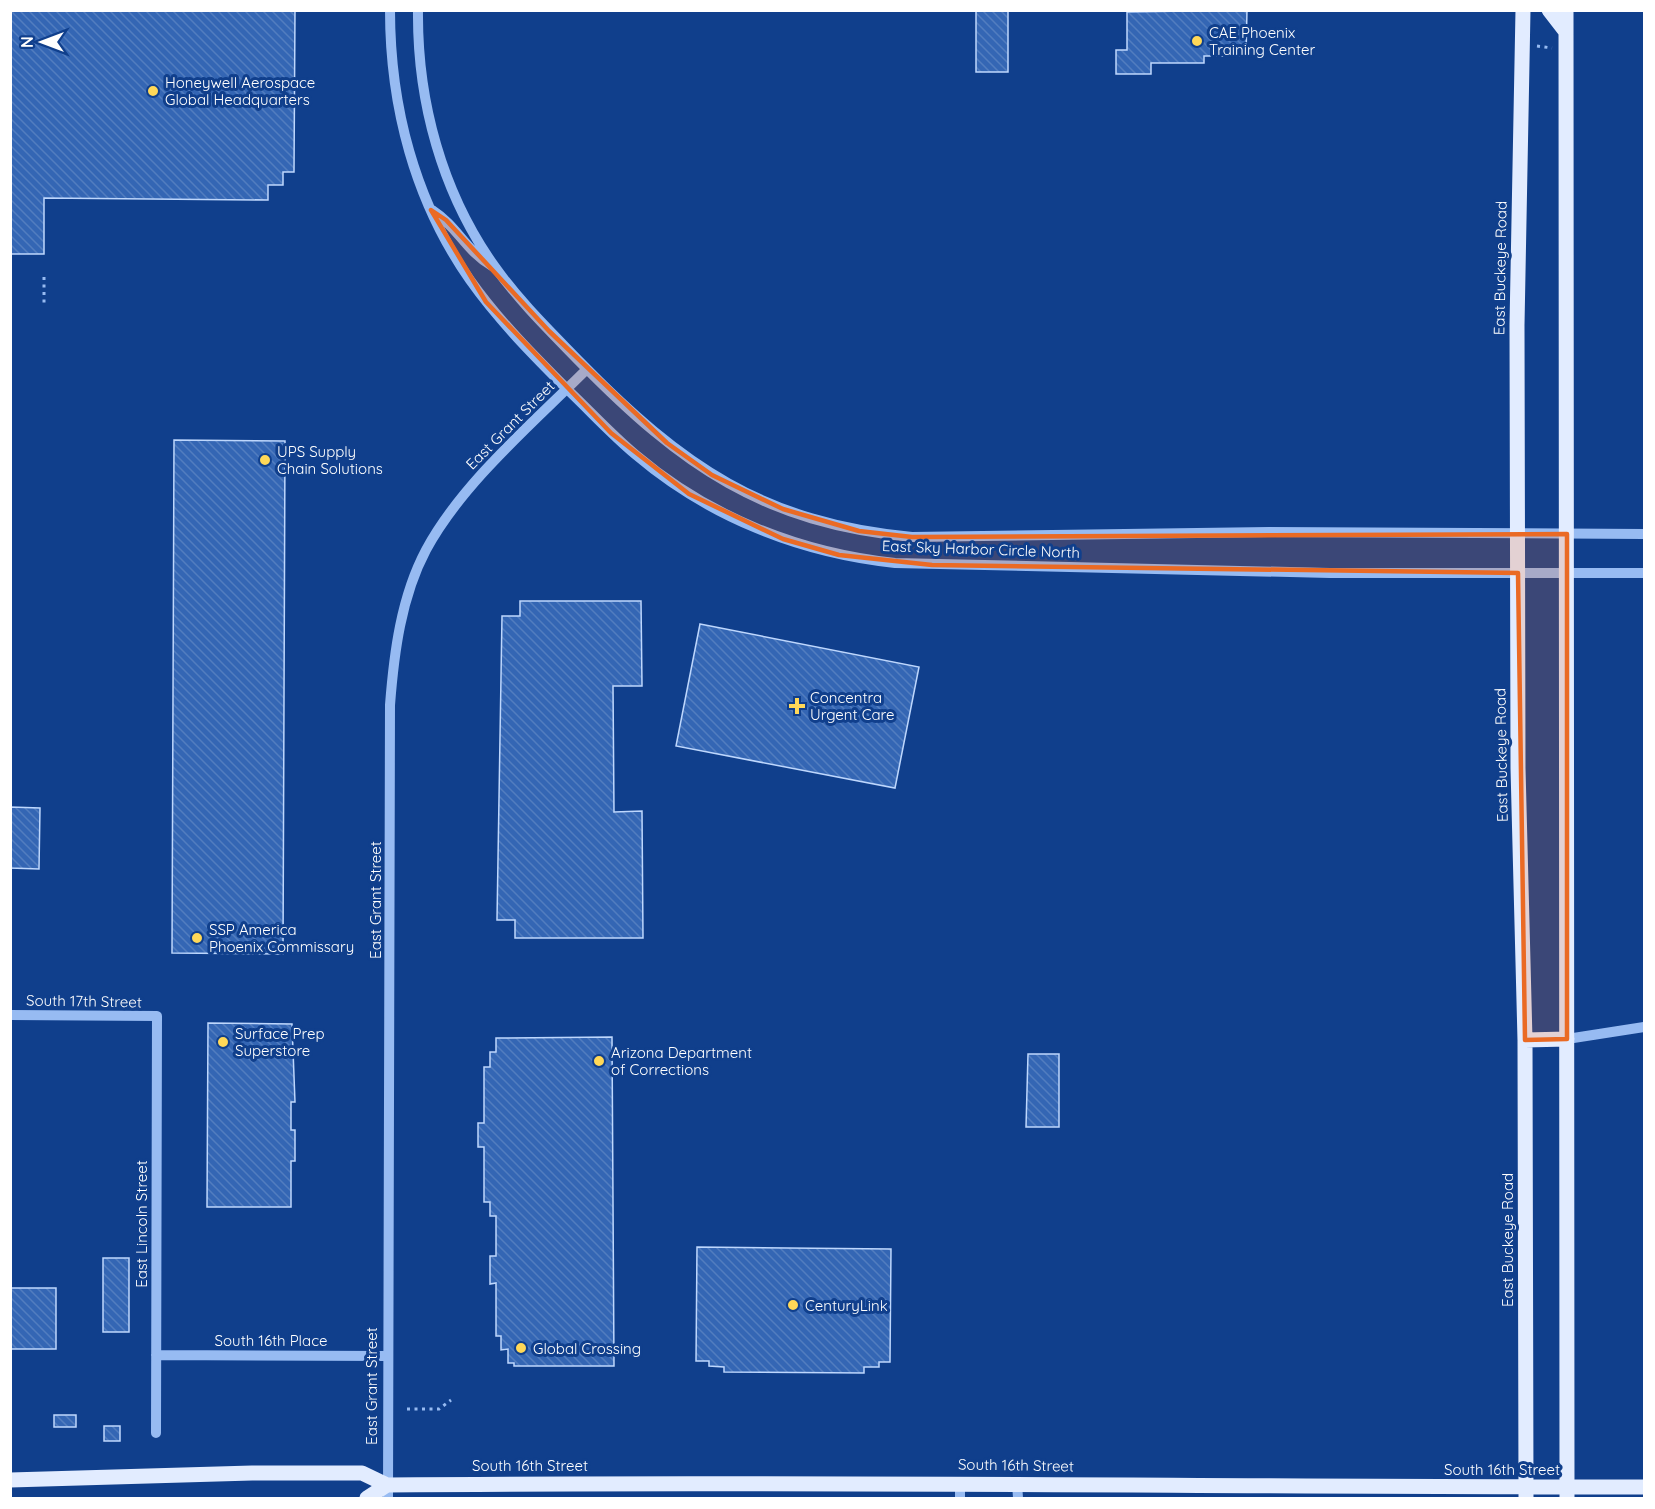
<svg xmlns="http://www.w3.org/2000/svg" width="1655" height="1509" font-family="Quicksand,sans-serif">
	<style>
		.building { fill: url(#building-back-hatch); stroke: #bed7fd; stroke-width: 1.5 }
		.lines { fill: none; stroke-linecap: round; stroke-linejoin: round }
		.path { stroke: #97bbf2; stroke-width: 3; stroke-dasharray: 3 4.5; stroke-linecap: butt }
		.minor { stroke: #97bbf2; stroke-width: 10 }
		.major { stroke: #e2ecff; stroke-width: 15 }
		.marked { fill: #ea6a24; fill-opacity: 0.2; stroke: #ea6a24; stroke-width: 4.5; stroke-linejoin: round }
		.poi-dot { fill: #ffd858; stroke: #103f8c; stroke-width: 2 }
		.labels { text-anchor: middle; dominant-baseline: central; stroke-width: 6; stroke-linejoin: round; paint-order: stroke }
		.poi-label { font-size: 15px; fill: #fff; stroke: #103f8c; text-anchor: start }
		.street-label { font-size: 15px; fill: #fff; stroke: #103f8c }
	</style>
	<defs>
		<pattern id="building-back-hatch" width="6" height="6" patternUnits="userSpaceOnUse" patternTransform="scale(1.5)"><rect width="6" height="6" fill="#3466b4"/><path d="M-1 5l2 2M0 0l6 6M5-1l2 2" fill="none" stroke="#527dbf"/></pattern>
	</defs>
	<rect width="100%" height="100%" fill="#103f8c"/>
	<path class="building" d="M10 10H295L294 172H283V185H268V200L44 198V254H10Z
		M976 10H1008V72H976Z
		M1247 10 1246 56H1204V63H1151V74H1116V50H1127V12Z
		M174 440 285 441 283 954 172 953Z
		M520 601H641L642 686H613L614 812 642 811 643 938H515V920H497L502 616H520Z
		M700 624 919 667 895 788 676 746Z
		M10 807 40 808 39 869 10 868Z
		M208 1023 292 1024 295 1102H291V1130H295V1161H291V1207H207Z
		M612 1037 614 1366H514V1363H508V1349L501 1350V1336H496V1283L490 1284V1256H496V1216H490V1202H484V1147H478V1123H484V1067H490V1052H496V1038Z
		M1028 1054H1059V1127H1026Z
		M697 1247 891 1249 890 1362H879V1367H864V1373L724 1372V1367L709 1366V1361H696Z
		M103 1258H129V1332H103Z
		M10 1288H56V1349H10Z
		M54 1415H76V1427H54Z
		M104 1426H120V1441H104Z"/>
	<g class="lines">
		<path class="path" d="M1537 46 1552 48
			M44 277V303
			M407 1409H439L451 1400"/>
		<path class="minor" d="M390 10C390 107 415 201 470 280 499 321 535 357 570 392 592 413 612 435 636 455 709 517 800 553 895 563L1330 573H1644
			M418 10C417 101 442 193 495 267 520 302 550 331 580 362 682 466 763 523 912 537L1269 532 1644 534
			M432 210C458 227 465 250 492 266
			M10 1015 157 1016 156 1433
			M1567 1039 1644 1027
			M156 1355 386 1356
			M1017 1483 1018 1498
			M388 1498 390 705C394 653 401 597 426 550 462 483 533 423 587 369
			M960 1498V1482"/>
		<path class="major" d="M1523 10 1517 325 1518 768 1525 1040 1526 1498
			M1549 10 1566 32
			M1566 10 1567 1498
			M1525 1040 1567 1039
			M10 1480 252 1473H362L387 1485C806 1481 1225 1487 1644 1487
			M367 1498 387 1485"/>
	</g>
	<path class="marked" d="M431 210 446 220 549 331 667 443 712 475 783 509 859 531 912 537 1567 534V1039L1525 1040 1518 573 932 565 839 555 783 539 689 494 611 433 486 302Z"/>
	<g class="poi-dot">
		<circle cx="1197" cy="41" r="6"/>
		<circle cx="153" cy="91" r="6"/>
		<circle cx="265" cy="460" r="6"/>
		<path d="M794 697h6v6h6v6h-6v6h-6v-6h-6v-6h6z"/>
		<circle cx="197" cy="938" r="6"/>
		<circle cx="223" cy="1042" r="6"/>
		<circle cx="599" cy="1061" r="6"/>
		<circle cx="793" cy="1305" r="6"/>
		<circle cx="521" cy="1348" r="6"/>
	</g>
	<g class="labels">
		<g class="poi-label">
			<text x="1209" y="32">CAE Phoenix<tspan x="1209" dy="17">Training Center</tspan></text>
			<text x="165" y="82">Honeywell Aerospace<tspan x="165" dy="17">Global Headquarters</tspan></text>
			<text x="277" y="451">UPS Supply<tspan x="277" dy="17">Chain Solutions</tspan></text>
			<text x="810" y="697">Concentra<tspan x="810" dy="17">Urgent Care</tspan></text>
			<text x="209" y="929">SSP America<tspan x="209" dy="17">Phoenix Commissary</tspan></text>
			<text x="235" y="1033">Surface Prep<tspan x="235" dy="17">Superstore</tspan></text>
			<text x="611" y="1052">Arizona Department<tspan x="611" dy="17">of Corrections</tspan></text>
			<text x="805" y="1305">CenturyLink</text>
			<text x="533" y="1348">Global Crossing</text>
		</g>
		<g class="street-label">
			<text transform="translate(1500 268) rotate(-89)">East Buckeye Road</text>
			<text transform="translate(510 425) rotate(-45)">East Grant Street</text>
			<text transform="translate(981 549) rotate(2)">East Sky Harbor Circle North</text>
			<text transform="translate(1501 755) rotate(-91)">East Buckeye Road</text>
			<text transform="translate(375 900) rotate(-90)">East Grant Street</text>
			<text transform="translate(84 1001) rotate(1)">South 17th Street</text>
			<text transform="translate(141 1224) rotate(-90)">East Lincoln Street</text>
			<text transform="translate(1507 1240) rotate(-90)">East Buckeye Road</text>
			<text x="271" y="1340">South 16th Place</text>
			<text transform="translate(371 1386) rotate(-90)">East Grant Street</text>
			<text x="530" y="1465">South 16th Street</text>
			<text transform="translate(1016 1465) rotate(1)">South 16th Street</text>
			<text x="1502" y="1469">South 16th Street</text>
		</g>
	</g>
	<rect width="1655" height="1509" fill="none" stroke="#ffffff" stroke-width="24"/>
	<g transform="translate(42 42) rotate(270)" stroke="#103f8c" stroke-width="4.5" paint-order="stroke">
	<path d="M0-4.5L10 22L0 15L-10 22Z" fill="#ffffff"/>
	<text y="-9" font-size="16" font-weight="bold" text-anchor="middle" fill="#ffffff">N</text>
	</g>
</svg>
